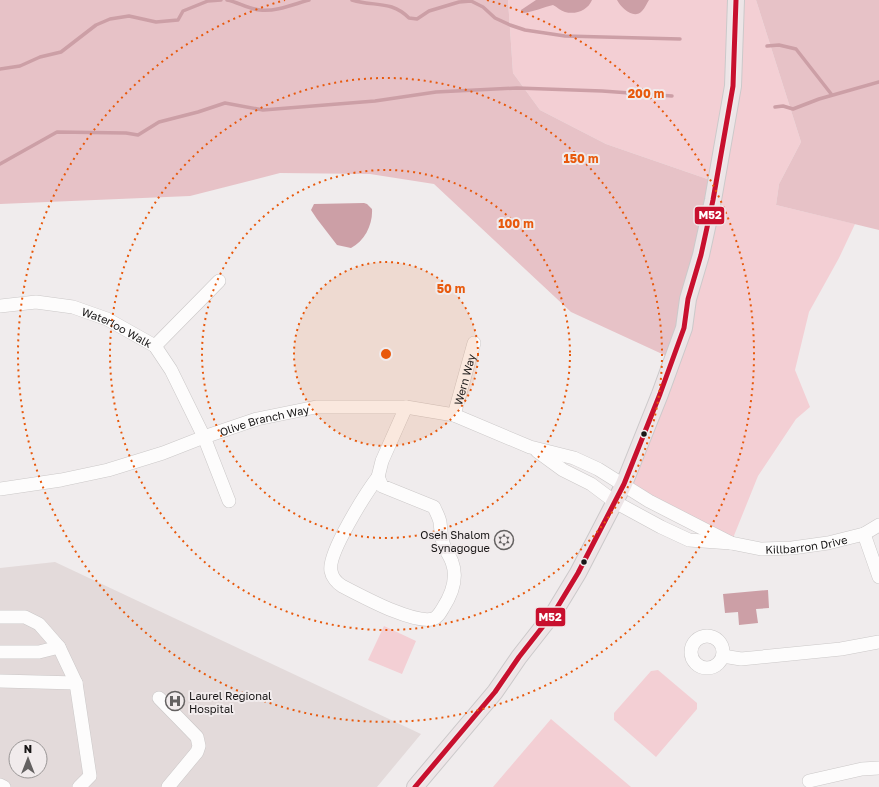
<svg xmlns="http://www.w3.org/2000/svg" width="879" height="787" font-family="'Golos Text',sans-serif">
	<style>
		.built { fill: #e3dada; fill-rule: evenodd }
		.green { fill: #f3cfd4 }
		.forest { fill: #e7c2c7 }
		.water { fill: #cc9fa6 }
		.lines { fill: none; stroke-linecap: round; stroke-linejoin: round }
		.stream { stroke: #cc9fa6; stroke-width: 3.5 }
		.minor-casing { stroke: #cbc8c8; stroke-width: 14 }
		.major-casing { stroke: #cbc9ca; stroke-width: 18 }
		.minor { stroke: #fdfcfc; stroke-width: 13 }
		.major { stroke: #ede5e7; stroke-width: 16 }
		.bus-1-casing { stroke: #f1ebec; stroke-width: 8 }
		.bus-1 { stroke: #c8102e; stroke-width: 5 }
		.ring { fill: none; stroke: #e8590c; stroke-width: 2; stroke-dasharray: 2 4 }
		.bus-dot { fill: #181616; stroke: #f1ebec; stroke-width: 1.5 }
		.labels { text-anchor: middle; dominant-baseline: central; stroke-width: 4; stroke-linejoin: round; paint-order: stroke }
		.street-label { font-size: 11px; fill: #181616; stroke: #f1ebec }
		.poi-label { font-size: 11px; fill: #181616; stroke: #f1ebec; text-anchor: end }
		.centre { fill: #e8590c; stroke: #f1ebec; stroke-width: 2 }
		.ring-label { font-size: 12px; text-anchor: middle; font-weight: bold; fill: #e8590c; stroke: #f1ebec; stroke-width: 4; stroke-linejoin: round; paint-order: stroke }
		.line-badge { stroke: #f1ebec; stroke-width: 1.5 }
		.badge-label { font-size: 11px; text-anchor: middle; font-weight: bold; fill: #fff }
	</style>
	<rect width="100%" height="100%" fill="#f0eced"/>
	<path class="built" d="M55 562 421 734 377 787H0V568ZM16 747H40V771H16Z"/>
	<path class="green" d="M508 0H756L801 142 779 184 776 205 855 224 839 258 809 312 795 370 810 407 796 419 758 476 731 543 624 484 660 394 716 182 606 144 540 110 513 73Z
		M384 626 416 641 402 674 368 660Z
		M658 670 697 703V709L656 757 614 720V713L651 671Z
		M551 719 631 787H493Z"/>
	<path class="forest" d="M0 0H508L513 73 540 110 606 144 716 182 673 359 571 312 434 184 370 174 280 173 190 196 0 204Z
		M756 0H879V230L776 205 779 184 801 142Z"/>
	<path class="water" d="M536 0H592C588 10 576 15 565 12 561 11 557 7 553 5 543 7 534 12 523 13L521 10Z
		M617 0H649C647 3 645 8 642 11 634 20 621 8 617 0Z
		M364 203 367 204 372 209C373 224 365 241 351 248L337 245 317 219 311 210 314 204Z
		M768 590 769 608 756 609 758 623 739 625 738 612 725 613 723 594Z"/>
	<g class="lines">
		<path class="stream" d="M227 0C238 2 248 9 260 10 276 12 294 4 309 0
			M352 0C375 7 391 0 409 18L417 19 429 11 459 2 471 1 483 7 495 18 510 25 525 30 565 36 680 39
			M767 46 779 45 796 49 832 95
			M0 69 20 66 40 57 61 52 96 25 110 19 129 16 156 22 178 20 183 11 208 1 221 0
			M775 107 783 106 793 109 819 99 879 82
			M0 164 57 132 126 133 138 135 159 122 198 112 225 103 263 110 375 101 436 92 517 88 602 91 672 96"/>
		<defs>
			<g id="minor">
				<path id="s1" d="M0 306 36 302 73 307 107 319 155 346 171 370 204 437 229 501"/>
				<path d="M155 346 219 281"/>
				<path id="s2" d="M454 415 474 343"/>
				<path id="s3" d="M537 451 563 470 591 484 615 502 661 527 689 540 731 543 761 549 792 548 828 543 864 534 879 525"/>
				<path d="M378 477 382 486 434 507C436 512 439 517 440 522 441 530 441 538 444 546 446 551 450 556 452 562 458 578 452 594 443 608 440 613 438 617 433 619 412 624 362 596 342 586 337 583 332 577 331 571 327 554 366 493 378 477Z"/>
				<path d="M378 477 382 461 406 407"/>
				<path id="s4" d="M0 489 61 480 108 470 163 453 204 437 257 419 316 407H406L454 415 530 447 574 458 598 469 649 501 731 543"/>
				<path d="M864 534 879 577"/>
				<path d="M0 617H25L39 624 59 647 76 683 90 776 79 787"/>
				<circle cx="707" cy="652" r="16"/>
				<path d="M0 652H39L59 647"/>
				<path d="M723 656 741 659 841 649 879 642"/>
				<path d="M0 681 76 683"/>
				<path d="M159 698 197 737 199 746 197 752 168 787"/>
				<path d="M809 781 862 769 879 768"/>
				<path d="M0 785 4 787"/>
			</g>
			<path id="major" d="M415 787 495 692 519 657 555 611 578 573 624 484 660 394 684 328 688 299 701 255 713 200 733 86 736 0"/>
		</defs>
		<use href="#minor" class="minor-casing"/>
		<use href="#major" class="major-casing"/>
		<use href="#minor" class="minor"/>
		<use href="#major" class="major"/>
		<defs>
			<path id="bus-1" d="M415 787 495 692 519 657 555 611 578 573 624 484 660 394 684 328 688 299 701 255 713 200 733 86 736 0"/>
		</defs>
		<use href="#bus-1" class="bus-1-casing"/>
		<use href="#bus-1" class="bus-1"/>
	</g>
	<circle cx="386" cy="354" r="92" fill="#e8590c" fill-opacity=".12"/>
	<g class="ring">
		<circle cx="386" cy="354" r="92"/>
		<circle cx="386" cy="354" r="184"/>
		<circle cx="386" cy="354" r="276"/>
		<path d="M487 0A368 368 0 1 1 285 0"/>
	</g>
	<defs>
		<symbol id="synagogue-ring" viewBox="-11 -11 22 22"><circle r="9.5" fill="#f1ebec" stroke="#646161" stroke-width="1.5"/><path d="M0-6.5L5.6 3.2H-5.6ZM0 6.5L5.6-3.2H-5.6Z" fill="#646161"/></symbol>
		<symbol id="hospital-ring" viewBox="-11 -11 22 22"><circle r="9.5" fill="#f1ebec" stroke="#646161" stroke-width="1.5"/><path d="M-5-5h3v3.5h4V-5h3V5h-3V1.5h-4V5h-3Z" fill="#646161"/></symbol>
	</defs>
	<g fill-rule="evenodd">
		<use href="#synagogue-ring" x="493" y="529" width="22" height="22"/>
		<use href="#hospital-ring" x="164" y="690" width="22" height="22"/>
	</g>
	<g class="bus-dot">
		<circle cx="644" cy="434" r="3.5"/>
		<circle cx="584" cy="562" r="3.5"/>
	</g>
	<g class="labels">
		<g class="street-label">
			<text stroke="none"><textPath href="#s1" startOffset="122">Waterloo Walk</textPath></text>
			<text stroke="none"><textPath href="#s2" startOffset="37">Wern Way</textPath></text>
			<text stroke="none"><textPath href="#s4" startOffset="274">Olive Branch Way</textPath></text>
			<text stroke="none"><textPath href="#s3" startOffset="295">Killbarron Drive</textPath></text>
		</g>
		<g class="poi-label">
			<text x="490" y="534">Oseh Shalom<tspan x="490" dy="13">Synagogue</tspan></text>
			<text x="189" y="695" text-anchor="start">Laurel Regional<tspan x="189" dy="13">Hospital</tspan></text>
		</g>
	</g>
	<circle cx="386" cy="354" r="6" class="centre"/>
	<g class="ring-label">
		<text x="646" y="98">200 m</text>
		<text x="581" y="163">150 m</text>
		<text x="516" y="228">100 m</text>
		<text x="451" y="293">50 m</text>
	</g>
	<g class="line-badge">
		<rect x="694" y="206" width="31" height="19" rx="4" fill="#c8102e"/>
		<rect x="535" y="607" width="31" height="20" rx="4" fill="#c8102e"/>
	</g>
	<g class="badge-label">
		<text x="710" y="219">M52</text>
		<text x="550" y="621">M52</text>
	</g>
	<g transform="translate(28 759)"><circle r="19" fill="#f1ebec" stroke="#9a9696"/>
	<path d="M0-3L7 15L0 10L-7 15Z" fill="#646161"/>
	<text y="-6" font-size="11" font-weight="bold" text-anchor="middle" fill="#181616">N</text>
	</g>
</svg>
